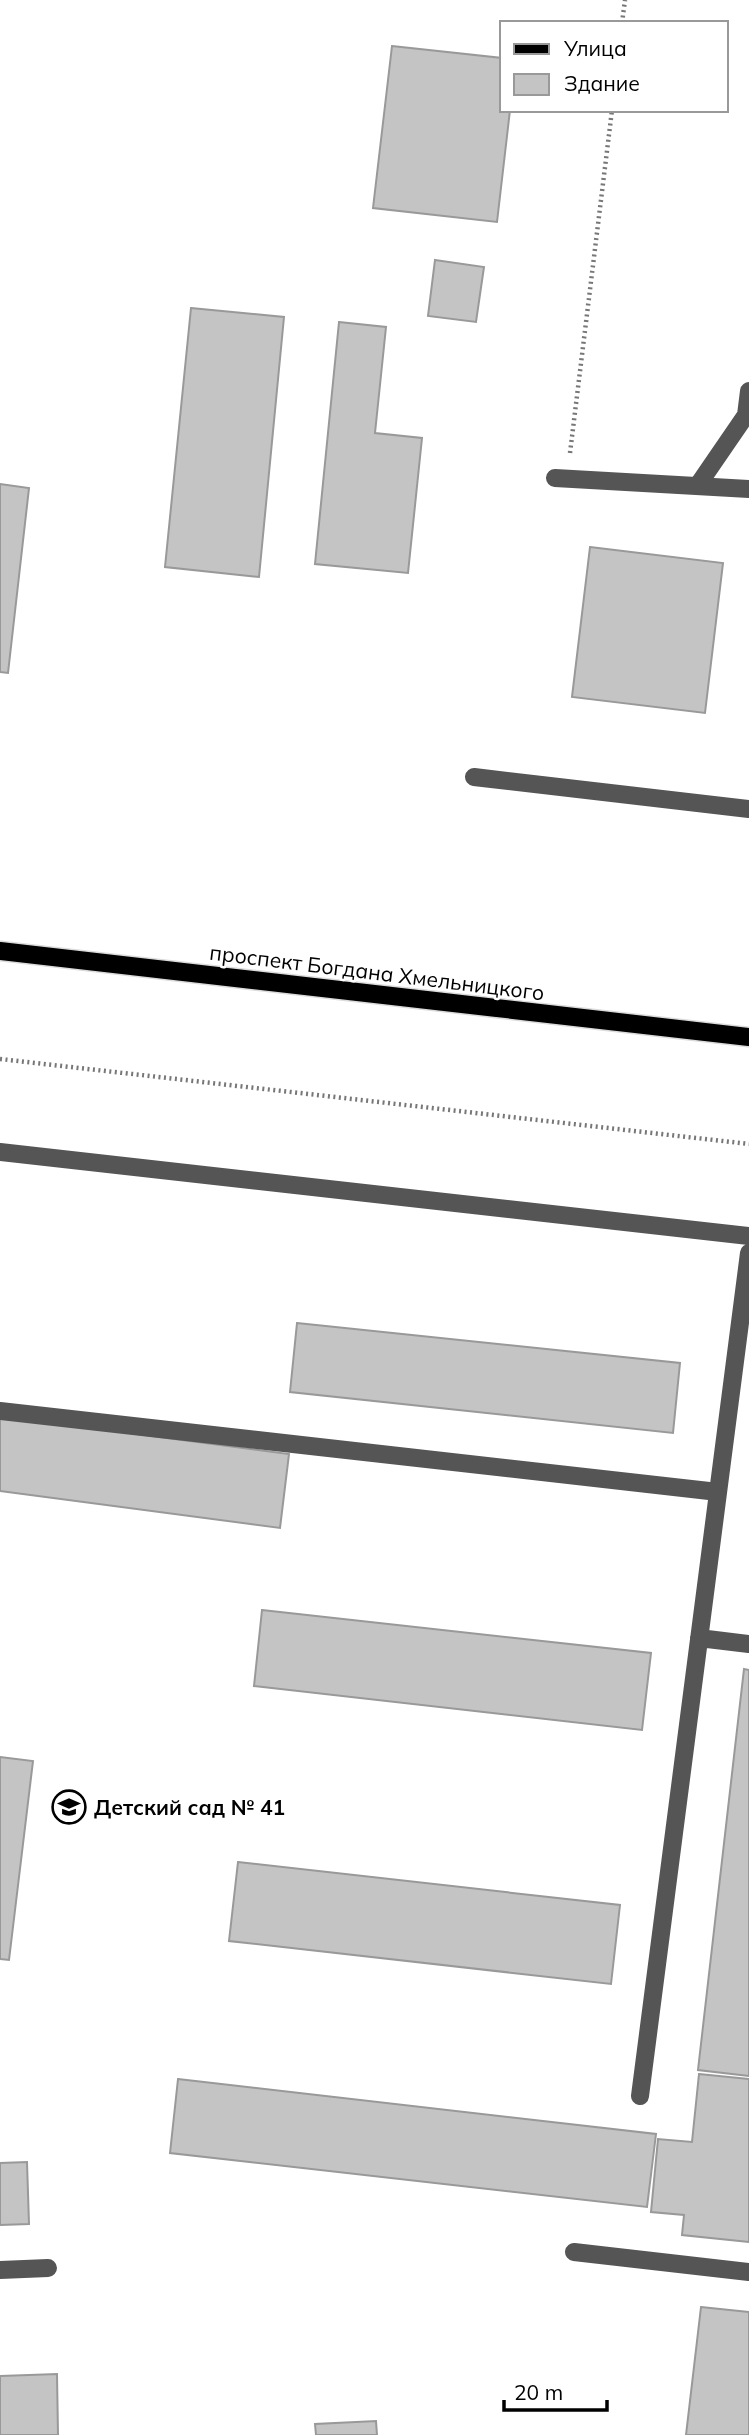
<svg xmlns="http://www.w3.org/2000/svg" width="749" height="2435" font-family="Mulish,sans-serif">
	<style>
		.building { fill: #c4c4c4; stroke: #999; stroke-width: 2 }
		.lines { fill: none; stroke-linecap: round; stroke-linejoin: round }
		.major-casing { stroke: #dbdbdb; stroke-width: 21 }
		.path { stroke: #777; stroke-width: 4.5; stroke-dasharray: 2 3.5; stroke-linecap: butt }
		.minor { stroke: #555; stroke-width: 18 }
		.major { stroke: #000; stroke-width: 18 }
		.labels { text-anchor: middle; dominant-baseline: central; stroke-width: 5; stroke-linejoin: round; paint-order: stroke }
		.street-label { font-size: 21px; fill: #000; stroke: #fff }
		.poi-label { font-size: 21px; font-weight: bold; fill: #000; stroke: #fff; text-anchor: start }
	</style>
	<rect width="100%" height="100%" fill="#fff"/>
	<path class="building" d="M392 46 502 58V110H510L497 222 373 208Z
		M435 260 484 267 476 322 428 316Z
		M191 308 284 317 259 577 165 567Z
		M339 322 386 327 375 433 422 438 408 573 315 564Z
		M0 484 29 488 8 673 0 672Z
		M590 547 723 563 705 713 572 697Z
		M297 1323 680 1363 673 1433 290 1392Z
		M0 1416 289 1454 280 1528 0 1491Z
		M262 1610 651 1653 642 1730 254 1686Z
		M744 1669 749 1670V2076L698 2070Z
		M0 1757 33 1761 9 1960 0 1959Z
		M238 1862 620 1905 611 1984 229 1941Z
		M699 2074 749 2079V2242L682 2235 684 2215 651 2212 658 2139 692 2142Z
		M178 2079 656 2134 647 2207 170 2153Z
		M27 2162 29 2224 0 2225V2163Z
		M701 2307 749 2312V2435H686Z
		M57 2374 58 2435H0V2376Z
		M376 2421 377 2435H316L315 2424Z"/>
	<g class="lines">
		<defs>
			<path id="major" d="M0 951 749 1037"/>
		</defs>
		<use href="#major" class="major-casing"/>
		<path class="path" d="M622 23 625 0
			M570 453 612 110
			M0 1059 749 1144"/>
		<path class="minor" d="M555 478 749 489
			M698 485 746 415 749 391
			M474 777 749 809
			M0 1152 749 1236
			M0 1411 718 1492
			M699 1638 749 1644
			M640 2096 749 1253
			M574 2252 749 2272
			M0 2270 48 2268"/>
		<use href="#major" class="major"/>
	</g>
	<defs>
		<symbol id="school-ring" viewBox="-11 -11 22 22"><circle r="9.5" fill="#fff" stroke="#000" stroke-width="1.5"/><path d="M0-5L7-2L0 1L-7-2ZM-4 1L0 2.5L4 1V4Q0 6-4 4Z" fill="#000"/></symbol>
	</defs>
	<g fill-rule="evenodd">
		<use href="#school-ring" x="50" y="1788" width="38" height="38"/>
	</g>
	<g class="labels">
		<g class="street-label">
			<text transform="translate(377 972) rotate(7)">проспект Богдана Хмельницкого</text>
		</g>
		<g class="poi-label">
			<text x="94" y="1807">Детский сад № 41</text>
		</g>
	</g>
	<rect x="500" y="21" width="228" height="91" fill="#ffffff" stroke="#999999" stroke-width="2"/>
	<rect x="514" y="44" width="35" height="10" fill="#000000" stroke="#999999" stroke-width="2"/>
	<text x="564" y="56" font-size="21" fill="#000000">Улица</text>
	<rect x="514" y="74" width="35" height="21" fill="#c4c4c4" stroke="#999999" stroke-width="2"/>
	<text x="564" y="91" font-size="21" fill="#000000">Здание</text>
	<path d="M504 2400v10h103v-10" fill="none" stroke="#000000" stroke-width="3.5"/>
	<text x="514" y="2400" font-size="21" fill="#000000" stroke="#ffffff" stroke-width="5" paint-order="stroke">20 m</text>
</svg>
